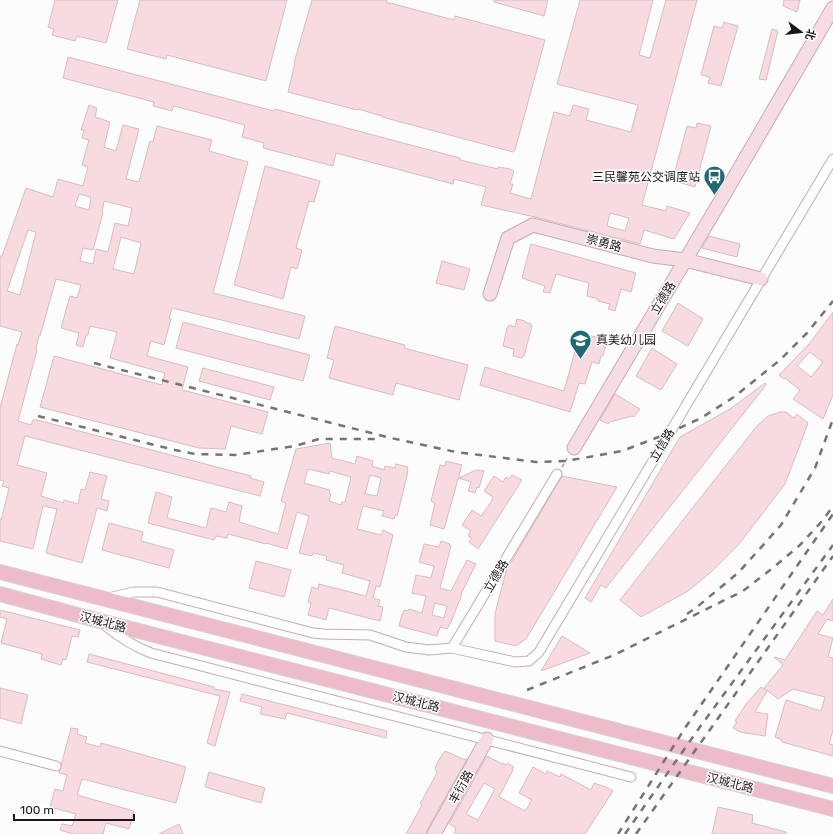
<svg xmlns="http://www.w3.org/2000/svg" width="833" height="834" font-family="Rubik,'Noto Sans SC',sans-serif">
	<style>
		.building { fill: #f7dbe1; stroke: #d7bcc3; fill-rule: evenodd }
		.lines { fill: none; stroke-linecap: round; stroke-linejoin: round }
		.street-casing { stroke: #c6abb2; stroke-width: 11 }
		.secondary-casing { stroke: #c6abb2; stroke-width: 15 }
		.primary-casing { stroke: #d6d5d5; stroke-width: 16 }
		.path { stroke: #a6a3a3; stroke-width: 1.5; stroke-dasharray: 4 2; stroke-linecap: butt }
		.street { stroke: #fff; stroke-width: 9 }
		.secondary { stroke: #f6dde4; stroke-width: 13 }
		.primary { stroke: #edbbc9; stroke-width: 14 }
		.rail { stroke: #777273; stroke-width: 2.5; stroke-dasharray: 7 7; stroke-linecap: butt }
		.labels { text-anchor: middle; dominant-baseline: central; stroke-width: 3; stroke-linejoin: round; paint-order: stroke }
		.poi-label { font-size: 12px; fill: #1e1517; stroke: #fff; text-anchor: end }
		.street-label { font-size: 12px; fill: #1e1517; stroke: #fff }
	</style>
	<rect width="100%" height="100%" fill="#fcfcfc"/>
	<path class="building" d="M55 0H118L106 43 77 36 75 41 52 35 54 29 48 27Z
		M140 0H287L266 81 167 55 166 59 127 49Z
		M312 0H387L386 2 454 20 455 16 545 40 515 150 513 152 382 117V116L358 109 357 110 288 92 295 63H294Z
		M494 0H548L544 16 494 2Z
		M580 0H653L639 55 650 58 666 0H697L642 205 666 211 667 206 690 213 674 239 644 230 640 244 535 217 481 205 486 187 454 179 453 184 336 153 333 166 263 148 264 143 242 137 245 125 174 106 172 111 153 106 154 102 63 78 68 57 274 111 275 109 460 158V160L498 169V167L510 169 514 171 510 184H513L510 193 531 199 554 112 570 116 573 105 589 109 586 120 631 132 638 105 557 84ZM610 213 629 218 625 231 607 226Z
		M784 0H800L797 12 783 6Z
		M724 22 738 26 721 86 708 83 710 77 701 75 714 26 722 28Z
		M772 29 778 31 766 80 759 79Z
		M89 105 97 108 95 117 110 122 104 147 116 151 123 125 139 129 126 179 139 182 150 141 153 142 157 126 212 140 209 151 248 162 213 293 305 316 299 339 172 308 169 319H171L164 345 151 341 147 356 188 367 182 390 268 412 262 434 231 426 225 449 199 448 40 407 54 356 162 385 165 373 110 358 117 332 90 326 88 335H86L83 347 76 345 79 333 61 328 70 296 77 298 81 285 56 279 40 336H39L36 349 37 350 18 421 31 425 33 420H37L251 476 250 478 264 482 260 496 25 436 17 465 47 473 41 496 63 503 64 500 78 504 81 489 85 490 90 472 107 476 101 499 109 501 107 511 97 508 82 563 46 553 57 509 43 506 33 549 0 541V519L1 520 2 517 9 488 2 486 4 481 0 480V408L17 344 18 345 22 332 0 326V256H2L26 188 53 197 58 179 83 186 88 167 82 165 89 140 82 138 84 130H81ZM79 194 91 197 89 210 75 206ZM104 201 132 208 128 226 115 223 108 252 96 249 93 264 80 261 83 248 93 250 103 213H102ZM28 230 36 232 20 295 7 291ZM121 237 141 243 134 274 113 269Z
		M697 123 711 126 695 187 681 183 682 181 675 179 676 176 674 175 687 126 696 128Z
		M265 166 320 181 314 202 309 201 296 248 302 250 297 269 291 267 283 299 234 285Z
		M709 236 740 244 737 257 702 248Z
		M531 244 636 273 631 292 621 289 615 311 608 309 610 304 598 301V299L587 296 589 283 556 274 550 293 543 292 545 286 522 278Z
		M442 261 470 269 464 290 436 283Z
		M678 303 703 319 688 346 662 331Z
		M833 312V395L823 419 793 399 800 390 785 378 784 379 779 375 809 344ZM810 352 823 362 811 377 797 366Z
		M517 319 525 321V322L531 324V326H532L524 356H523L522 358 513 356 514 349 503 346 507 328 509 325 515 327Z
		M183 322 310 355 303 381 176 348Z
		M335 326 405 345 404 348 468 365 459 400 396 383 393 395 329 378 334 360 327 358Z
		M580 333 607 340 603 356H601L599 364 592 362 585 384 579 383 570 412 480 385 485 367 564 391Z
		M652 348 677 364 661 390 636 376Z
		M203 368 274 387 270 400 199 381Z
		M765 383 766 385 606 588 601 585 591 602 585 598 680 437 730 409Z
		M615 394 640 409 634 417 632 416 610 422 608 424 600 420Z
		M780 412H786L794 418 797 414 808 423 798 450 785 484 740 543 710 573 688 591 641 617 620 600 757 426 768 416Z
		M330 443 332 458 355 464 357 456 373 461 372 466 384 470 385 466 395 468 396 464 408 467 407 471H408L405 484 397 516 395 515 394 519 382 516 384 511 363 506 357 529 381 535 383 530 393 535 380 587 376 586 373 598 380 600 378 606 383 607 380 621 329 608 326 620 308 615 311 603 308 602 312 587 318 589 319 584 366 596 370 581 342 573 344 565 326 560 327 557 326 556 313 553 312 556 299 553 309 516 297 512 287 549 266 543V544L228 534 227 538 216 536 214 540 148 523 156 492 172 497 167 518 206 528 211 508 226 512 229 502 242 506 239 522 278 534 286 503 281 501 296 449ZM308 469 329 474 330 471 351 477 345 502H342L341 505 329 501 331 494 329 493 330 490 304 483ZM370 475 381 478 377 496 365 494Z
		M446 461 462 465 444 529 430 525 435 503 431 501 440 465 445 466Z
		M476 470 484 471 479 488 477 487 475 493 468 491 471 482 459 478Z
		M512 475 522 480 478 549 469 542 472 538 468 536 471 531 462 525 472 510 481 516 491 502 493 497 484 491 494 476 503 482 506 477 509 479Z
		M562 476 617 487 526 639 516 646 495 641V614L506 571Z
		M109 523 143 532 141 541 174 550 169 568 102 550Z
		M441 541 450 544V546H451L440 588 451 591 467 560 476 564 461 594H462L451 622 447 629 440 627 437 636 399 626 402 614H403L404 610 408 611 409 609 422 613 426 596 412 593 416 575 431 578 434 566 419 562 424 544 439 547ZM435 603 447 606 444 618 432 615Z
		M256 561 291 570 284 597 249 588Z
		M833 599V621L827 619 818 634 833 638 828 657 833 658V730L829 744 833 745V756L782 742V740L775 737 786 700 821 711 825 697 793 689 778 699 764 688 783 665 774 657 785 660 817 611 823 615Z
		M0 610 80 630 78 637 72 636 66 660 63 659 61 665 44 660 41 659 42 654 1 643 7 619 0 617Z
		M562 636 590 653 541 671Z
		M89 654 214 687V689L230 692 215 746 207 743 220 696 87 662Z
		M761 687 767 691 755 712 768 714 765 736 740 732 733 728 737 722 735 721 746 704Z
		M0 688 28 695 21 724 0 718Z
		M242 694 387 731 386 738 287 713 285 719 260 714 262 707 240 701Z
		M71 728 78 729 77 734 87 737 85 743 100 747 101 743 186 767 176 803 82 779 77 795 134 811 129 829 106 823 103 834H73L60 830 62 824 72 826 76 814 50 807 55 789 63 791 67 775 59 773Z
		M445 751 463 759H467L427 830 426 834H406L422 805 420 804 437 773 435 769 438 761Z
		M487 756 502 764V763L506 765 508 763 514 767 512 770H513L499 797 525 811 532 800 519 793 533 767 546 774 547 771 560 777 561 774 591 790 594 783 606 787 613 791 585 834H454L456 828 449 824ZM484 783 495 789 478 820 466 814Z
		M209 772 265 788 261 803 205 787Z
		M718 807 753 815 752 823 786 832V834H712Z
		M179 824 183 834H159Z"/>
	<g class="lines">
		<defs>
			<path id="street" d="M108 598 134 592H157L313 633 324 634 370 635 406 647 429 650 452 648 515 662 529 661 539 652 833 159
				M103 624C118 636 132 646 151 653L631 777
				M452 648 557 474
				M0 751 56 766"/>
			<path id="secondary" d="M490 294 508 238 533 225 653 256 685 260 761 279
				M574 448 721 200 833 8
				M434 834 487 739"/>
			<path id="primary" d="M0 572 833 786
				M0 594 100 621 833 809"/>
		</defs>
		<use href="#street" class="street-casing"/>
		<use href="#secondary" class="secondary-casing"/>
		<use href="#primary" class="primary-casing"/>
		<path class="path" d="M562 467 568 457"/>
		<use href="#street" class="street"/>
		<use href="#secondary" class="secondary"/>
		<use href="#primary" class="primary"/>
		<path class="rail" d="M94 363 391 438 456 452 536 462 566 461 622 451 669 433 701 418 734 397 780 360 807 333 833 301
			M38 416 175 450 195 454 235 455 295 446 319 439H379
			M687 614 697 607 739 572 781 525 815 468 833 419
			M527 690 614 655 743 591 774 567 800 545 823 520 833 506
			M618 834 685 728 833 514
			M625 834 697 731 833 545
			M636 834 833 556"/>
	</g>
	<defs>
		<symbol id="bus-pin" viewBox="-11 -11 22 30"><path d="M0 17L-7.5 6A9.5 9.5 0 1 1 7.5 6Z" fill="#1f6874" stroke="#fff"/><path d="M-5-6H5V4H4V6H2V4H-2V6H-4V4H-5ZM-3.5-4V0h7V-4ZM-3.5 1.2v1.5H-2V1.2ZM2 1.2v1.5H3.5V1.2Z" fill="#fff"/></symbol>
		<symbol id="school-pin" viewBox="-11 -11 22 30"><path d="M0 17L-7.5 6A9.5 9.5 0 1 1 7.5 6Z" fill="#1f6874" stroke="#fff"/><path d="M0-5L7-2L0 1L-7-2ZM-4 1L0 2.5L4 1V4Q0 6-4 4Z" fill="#fff"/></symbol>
	</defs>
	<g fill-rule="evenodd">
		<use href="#bus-pin" x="702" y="164" width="25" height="34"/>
		<use href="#school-pin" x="568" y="328" width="25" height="34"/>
	</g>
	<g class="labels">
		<g class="poi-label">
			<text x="700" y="177">三民馨苑公交调度站</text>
			<text x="596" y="340" text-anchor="start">真美幼儿园</text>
		</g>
		<g class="street-label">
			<text transform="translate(604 243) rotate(15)">崇勇路</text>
			<text transform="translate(663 298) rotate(-59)">立德路</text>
			<text transform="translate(662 445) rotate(-59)">立信路</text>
			<text transform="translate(496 576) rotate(-59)">立德路</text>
			<text transform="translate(103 622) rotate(15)">汉城北路</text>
			<text transform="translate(416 702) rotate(14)">汉城北路</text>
			<text transform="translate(730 783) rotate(14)">汉城北路</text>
			<text transform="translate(461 787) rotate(-61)">丰衍路</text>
		</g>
	</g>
	<g transform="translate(801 32) rotate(105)" stroke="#ffffff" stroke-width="3" paint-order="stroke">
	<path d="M0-3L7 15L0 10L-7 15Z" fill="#1e1517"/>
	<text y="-6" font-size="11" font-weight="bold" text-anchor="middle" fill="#1e1517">北</text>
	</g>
	<path d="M14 814v6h120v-6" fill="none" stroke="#1e1517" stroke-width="2"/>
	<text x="20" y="814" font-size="12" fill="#1e1517" stroke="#ffffff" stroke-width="3" paint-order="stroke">100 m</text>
</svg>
